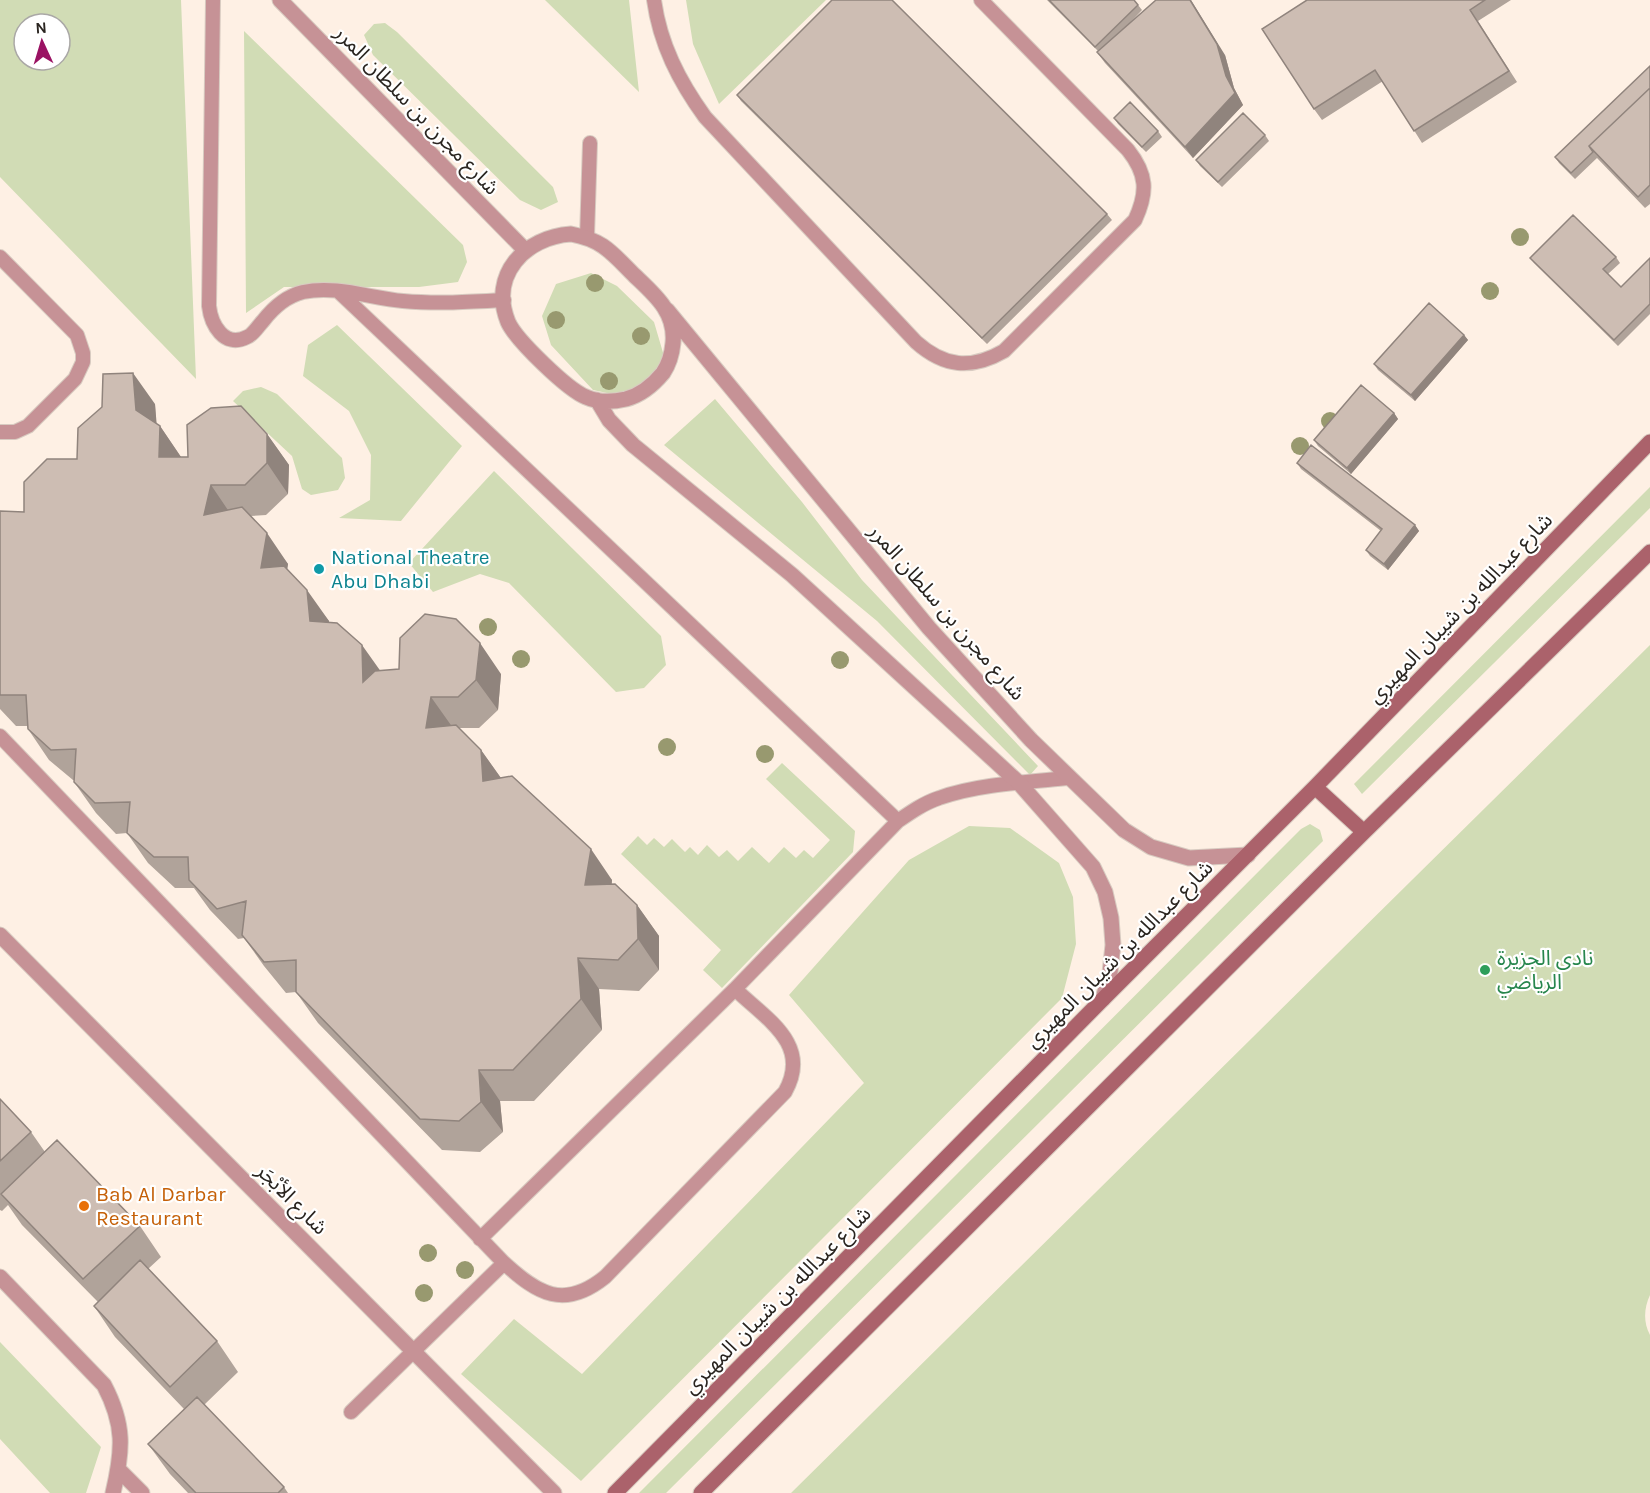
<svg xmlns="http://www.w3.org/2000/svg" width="1650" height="1493" font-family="Karla,'Noto Sans Arabic',sans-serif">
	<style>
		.green { fill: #d1dcb5; fill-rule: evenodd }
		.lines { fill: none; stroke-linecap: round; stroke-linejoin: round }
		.lane-casing { stroke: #d8cbc1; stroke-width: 16 }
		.street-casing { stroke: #d8cbc1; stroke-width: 17 }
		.secondary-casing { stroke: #d8cbc1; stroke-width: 17 }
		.lane { stroke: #c69296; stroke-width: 14 }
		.street { stroke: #c69296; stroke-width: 15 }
		.secondary { stroke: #ab626b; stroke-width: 15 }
		.tree { fill: #98996f }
		.wall { fill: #b0a39a }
		.shaded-wall { fill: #90847d }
		.building { fill: #cdbdb3; stroke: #90847d; stroke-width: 1.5 }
		.culture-dot { fill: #0f9aa8; stroke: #fff; stroke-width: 2 }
		.leisure-dot { fill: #2e9e5b; stroke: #fff; stroke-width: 2 }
		.food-dot { fill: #e8710a; stroke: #fff; stroke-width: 2 }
		.labels { text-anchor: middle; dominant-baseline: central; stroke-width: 4.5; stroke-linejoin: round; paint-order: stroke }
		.street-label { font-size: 21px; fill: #2a2520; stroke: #fff }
		.culture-label { font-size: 21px; fill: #0d838f; stroke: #fff; text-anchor: start }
		.leisure-label { font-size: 21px; fill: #27864d; stroke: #fff; text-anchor: start }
		.food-label { font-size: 21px; fill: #c56008; stroke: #fff; text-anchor: start }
	</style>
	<rect width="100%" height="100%" fill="#fef0e4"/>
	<path class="green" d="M0 0H181L196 379 0 177ZM24 24H60V60H24Z
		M545 0H629L639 92Z
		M686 0H826L719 104 693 44Z
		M385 23 397 32 553 187 558 202 541 210 520 200 373 55 364 35 374 24Z
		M244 31 463 245 467 262 458 282 419 287H284L246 313Z
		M591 273 617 286 654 322 664 356 654 383 626 397 593 390 551 345 542 316 556 284Z
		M337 325 462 446 401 521 339 518 370 500 371 455 349 411 303 376 308 345Z
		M261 387 277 394 342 458 345 478 338 490 311 495 302 489 292 456 233 401 243 391Z
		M715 399 802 502 862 580 1038 766 1030 775 877 621 664 445Z
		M494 471 661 636 666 665 644 688 616 692 509 583 480 574 433 592 409 563Z
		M1650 487V508L1362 794 1354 784Z
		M1650 645V1295C1644 1308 1643 1322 1650 1335V1493H791Z
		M782 763 855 831 853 852 722 988 703 970 721 950 621 854 638 836 647 845 654 838 664 847 672 839 685 852 690 847 698 855 707 845 719 857 727 850 738 861 752 847 769 863 784 847 796 858 804 850 813 858 830 840 766 779Z
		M1310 824 1320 830 1323 841 666 1493H639L1301 829Z
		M969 826 1010 828 1059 863 1073 897 1076 944 1062 998 581 1481 461 1374 514 1319 582 1374 864 1083 789 995 909 860Z
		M0 1342 101 1447 86 1493H50L0 1439Z"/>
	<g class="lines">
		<defs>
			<path id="lane" d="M213 0 209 306C211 324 224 349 247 337 253 335 258 326 263 321 273 308 287 296 303 292 336 285 370 298 403 301 437 304 470 302 504 300
				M654 0C660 44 679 81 705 117L916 342C944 367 971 370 1004 351L1135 220C1148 192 1147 174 1128 150L981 0
				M587 237 590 143
				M0 257 77 335 83 353V362L75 379 28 426 15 432H0
				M338 291 898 821
				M0 736 504 1263C538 1294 564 1310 605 1277L785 1092C812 1044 766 1019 735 989
				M480 1239 735 989 898 821C911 812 924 803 939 798 978 784 1027 782 1069 778
				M351 1412 504 1263"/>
			<path id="street" d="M280 0 525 250
				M571 234C603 240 612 253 634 275 655 295 676 312 673 343 672 354 669 364 663 373 653 385 641 395 626 399 613 402 599 403 586 397 568 390 516 340 508 322 489 275 525 237 571 234Z
				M667 310 929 628 1031 740 1124 830 1151 847 1189 858 1248 855
				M597 400 609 420 633 445 792 575 1019 783 1093 867 1105 892 1111 918 1113 945 1110 973 1103 999
				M0 935 554 1493
				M0 1277 104 1385C125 1425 123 1450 113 1493
				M118 1469 142 1493"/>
			<path id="secondary" d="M1315 787 1364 832
				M615 1493 1103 999 1315 787 1650 442
				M701 1493 1364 832 1650 552"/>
		</defs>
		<use href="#lane" class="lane-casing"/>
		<use href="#street" class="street-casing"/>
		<use href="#secondary" class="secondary-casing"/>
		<use href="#lane" class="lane"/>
		<use href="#street" class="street"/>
		<use href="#secondary" class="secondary"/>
	</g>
	<g class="tree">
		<circle cx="1520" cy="237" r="9"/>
		<circle cx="595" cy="283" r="9"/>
		<circle cx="1490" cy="291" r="9"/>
		<circle cx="556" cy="320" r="9"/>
		<circle cx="641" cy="336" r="9"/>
		<circle cx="609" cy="381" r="9"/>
		<circle cx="1330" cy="421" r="9"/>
		<circle cx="1300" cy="446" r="9"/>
		<circle cx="488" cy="627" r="9"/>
		<circle cx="521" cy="659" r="9"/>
		<circle cx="840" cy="660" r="9"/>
		<circle cx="667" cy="747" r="9"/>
		<circle cx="765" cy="754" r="9"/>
		<circle cx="428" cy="1253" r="9"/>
		<circle cx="465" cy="1270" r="9"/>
		<circle cx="424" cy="1293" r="9"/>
	</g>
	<path class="wall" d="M1047 0H1134L1142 10 1126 27 1225 55 1234 88 1243 105 1193 158 1105 63 1097 52 1098 51Z
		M1307 0H1511L1478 21 1517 82 1422 143 1383 81 1322 120 1314 109Z
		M1650 66V204L1645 208 1597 158 1575 179 1559 163 1555 157Z
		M737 95 1107 214 1112 220 987 344 741 101Z
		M1114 118 1158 131 1162 137 1146 152 1118 124Z
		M1265 135 1269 141 1222 187 1200 166 1196 160Z
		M1616 257 1620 263 1608 274 1621 287 1650 258V314L1618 346 1534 263 1530 258Z
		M1464 335 1468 340 1415 401 1378 370 1374 364Z
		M155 404 156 424 160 426 181 457H188L267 434 289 465 288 494 266 515 250 516 288 564 287 570 329 621V623L380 671 501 674 498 710 479 728H458L481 750 501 778 612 880V884L637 905 659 936V970L639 991 599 989 602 1030 534 1101H500L503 1132 480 1152 442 1150 318 1023 296 992 286 993 264 966 244 938 238 939 210 910 194 888H175L148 863 127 833 116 834 96 813 74 782V780H73L49 760 28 729 27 726H16L0 709V511L24 512 77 459Z
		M1394 413 1398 419 1351 474 1318 446 1314 440Z
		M1297 463 1415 525 1419 531 1388 570 1370 556 1366 550 1381 531 1301 469Z
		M0 1099 31 1132 45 1152 140 1226 161 1257 148 1269 217 1341 238 1372 204 1405 284 1487 288 1493H188L170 1474 148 1444 184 1409 115 1337 94 1306 98 1302 22 1225 8 1205 2 1211 0 1210Z"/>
	<path class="shaded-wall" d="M1190 0H1191L1225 55 1234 88 1243 105 1193 158 1185 147 1226 76Z
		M1464 335 1468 340 1415 401 1411 395Z
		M133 373 155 404 158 440 136 410Z
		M1394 413 1398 419 1351 474 1347 468Z
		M160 426 181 457V488L159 457Z
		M267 434 289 465 288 494 267 463Z
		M211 485 232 516 204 515Z
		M1415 525 1419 531 1388 570 1384 564Z
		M267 533 288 564 282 599 261 568Z
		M307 590 329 621 332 652 310 621Z
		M480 643 501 674 498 710 476 680Z
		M362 645 384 676 363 682Z
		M431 697 453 728H426Z
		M481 750 503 781H483Z
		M591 849 612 880 606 916 585 885Z
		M637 905 659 936V970L638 939Z
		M578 958 599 989 602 1030 581 999Z
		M479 1070 500 1101 503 1132 481 1102Z"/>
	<path class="building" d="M832 0H892L1107 214 982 338 737 95Z
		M1049 0H1134L1138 5 1095 47Z
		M1156 0H1190L1217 44 1226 76 1235 93 1185 147 1097 52Z
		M1307 0H1485L1470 10 1509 71 1414 131 1375 70 1314 109 1262 29Z
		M1650 66V88L1589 146 1593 152 1571 173 1555 157Z
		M1650 88V185L1638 197 1589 146Z
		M1130 102 1158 131 1142 147 1114 118Z
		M1243 113 1265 135 1218 182 1196 160Z
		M1573 215 1616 257 1603 269 1621 287 1650 258V304L1614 340 1530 258Z
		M1429 303 1464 335 1411 395 1374 364Z
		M133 373 136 410 160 426 159 457H188L187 425 211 408 241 406 267 434V463L245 485H211L204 515 242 507 267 533 261 568 284 566 307 590 310 621 337 623 362 645 363 682 375 671 399 669 400 638 425 614 456 619 480 643 476 680 458 697H431L426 728 456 725 481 750 483 781 512 776 591 849 585 885 615 884 637 905 638 939 618 960 578 958 581 999 513 1070H479L481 1102 459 1121 420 1119 296 992V960L264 962 242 935 246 901 217 909 189 880 188 857H154L127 833 130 802 95 803 74 782 76 749 51 750 28 729 26 695H0V511L24 512V482L47 459H77L78 428 102 407 103 374Z
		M1361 385 1394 413 1347 468 1314 440Z
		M1311 445 1415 525 1384 564 1366 550 1382 529 1297 463Z
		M0 1099 31 1132 0 1161Z
		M57 1140 140 1226 83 1279 1 1194Z
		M140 1260 217 1341 170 1387 94 1306Z
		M197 1397 284 1487 278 1493H196L148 1444Z"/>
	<circle class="culture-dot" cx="319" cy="569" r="6"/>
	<circle class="leisure-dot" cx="1485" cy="970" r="6"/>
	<circle class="food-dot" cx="84" cy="1206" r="6"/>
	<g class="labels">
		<g class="street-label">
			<text transform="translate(417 110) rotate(46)">شارع مجرن بن سلطان المرر</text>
			<text transform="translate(1460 608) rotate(-46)">شارع عبدالله بن شيبان المهيري</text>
			<text transform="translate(947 612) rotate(49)">شارع مجرن بن سلطان المرر</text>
			<text transform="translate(1119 954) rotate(-45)">شارع عبدالله بن شيبان المهيري</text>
			<text transform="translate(292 1199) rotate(45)">شارع الأبْجَر</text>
			<text transform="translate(777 1300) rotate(-45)">شارع عبدالله بن شيبان المهيري</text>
		</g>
		<g class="culture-label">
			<text x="331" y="557">National Theatre<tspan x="331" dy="24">Abu Dhabi</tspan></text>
		</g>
		<g class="leisure-label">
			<text x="1497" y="958">نادى الجزيرة<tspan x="1497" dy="24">الرياضي</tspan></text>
		</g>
		<g class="food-label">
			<text x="96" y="1194">Bab Al Darbar<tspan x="96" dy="24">Restaurant</tspan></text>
		</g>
	</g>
	<g transform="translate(42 42) rotate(356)"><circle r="28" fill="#ffffff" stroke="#aaa8a6" stroke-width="1.5"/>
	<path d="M0-4.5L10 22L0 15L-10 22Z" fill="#9a1263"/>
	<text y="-9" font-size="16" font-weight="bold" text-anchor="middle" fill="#2a2520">N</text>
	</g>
</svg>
